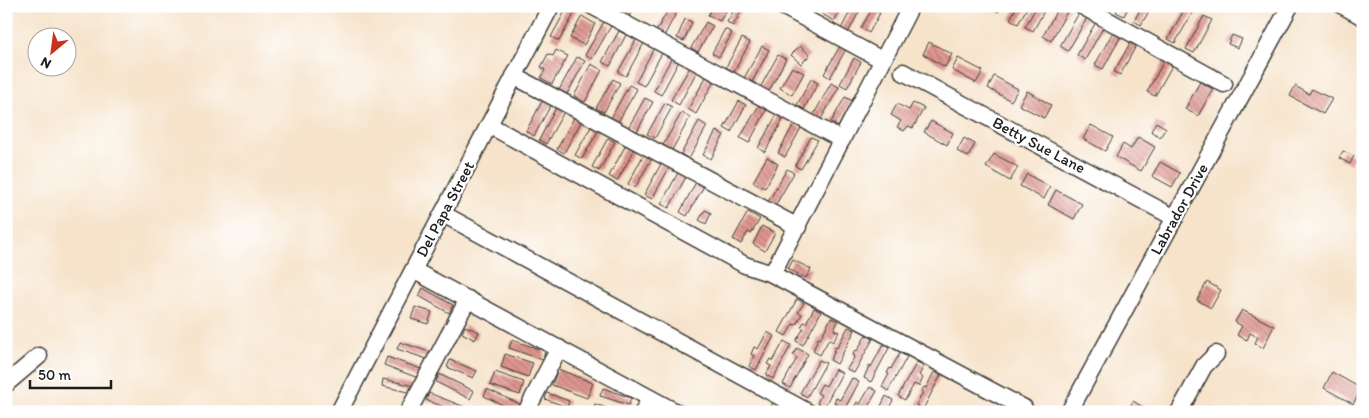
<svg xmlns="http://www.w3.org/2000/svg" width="1369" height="418" font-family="Itim,sans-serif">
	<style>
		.building { fill: url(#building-back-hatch) }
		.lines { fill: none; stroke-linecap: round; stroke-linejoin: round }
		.minor-casing { stroke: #3d3a36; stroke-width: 19 }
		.minor { stroke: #fff; stroke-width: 16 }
		.labels { text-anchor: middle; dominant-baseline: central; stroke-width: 4.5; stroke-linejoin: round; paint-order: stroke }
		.street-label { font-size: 16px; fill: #1c1c1c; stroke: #fff }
	</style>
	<defs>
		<pattern id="building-back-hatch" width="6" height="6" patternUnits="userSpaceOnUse" patternTransform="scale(1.25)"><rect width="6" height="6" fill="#df9690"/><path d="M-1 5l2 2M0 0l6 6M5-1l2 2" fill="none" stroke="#b47a75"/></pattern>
	</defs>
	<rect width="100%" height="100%" fill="#fff"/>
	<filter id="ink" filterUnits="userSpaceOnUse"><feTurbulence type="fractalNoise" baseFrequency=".02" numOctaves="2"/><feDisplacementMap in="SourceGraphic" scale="10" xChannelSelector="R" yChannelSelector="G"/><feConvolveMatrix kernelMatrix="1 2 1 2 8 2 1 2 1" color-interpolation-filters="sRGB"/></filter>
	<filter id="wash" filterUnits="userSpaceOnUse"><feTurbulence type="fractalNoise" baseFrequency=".0096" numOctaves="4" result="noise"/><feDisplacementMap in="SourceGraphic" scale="20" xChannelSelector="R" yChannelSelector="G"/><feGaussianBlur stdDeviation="1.12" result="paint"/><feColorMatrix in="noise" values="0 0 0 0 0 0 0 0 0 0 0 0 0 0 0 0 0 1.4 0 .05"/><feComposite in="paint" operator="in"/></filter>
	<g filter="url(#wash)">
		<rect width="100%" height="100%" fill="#f6e3ca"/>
		<g id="blocks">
			<path class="building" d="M568 6 578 7 559 41 551 37Z
				M624 6H635L628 18 620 14Z
				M670 6H680L664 36 656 32Z
				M713 6H729L720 21 708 15Z
				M736 6H744L733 26 727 22Z
				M826 6H843L834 21 822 14Z
				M853 6H862L848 33 841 29Z
				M992 6H1002L998 12 991 8Z
				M1017 6H1028L1018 24 1010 19Z
				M1037 6H1047L1033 31 1025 27Z
				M1059 6 1069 8 1051 41 1043 36Z
				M1119 6H1129L1124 16 1116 12Z
				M1142 6H1152L1141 25 1134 21Z
				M1185 8 1193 12 1175 43 1168 39Z
				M872 9 880 13 869 33 861 28Z
				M1079 13 1087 18 1068 51 1060 46Z
				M582 16 595 24 584 45 570 38Z
				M1204 16 1212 20 1194 53 1186 49Z
				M685 19 692 22 684 41 677 38Z
				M604 22 611 26 592 59 585 55Z
				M706 22 713 26 698 52 691 48Z
				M1096 22 1104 26 1085 60 1077 55Z
				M725 29 732 33 719 57 712 53Z
				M619 31 626 35 610 66 602 62Z
				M1113 32 1121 36 1103 69 1095 65Z
				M1232 35 1242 39 1238 48 1228 44Z
				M637 38 644 43 626 76 618 72Z
				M742 38 750 42 734 72 726 67Z
				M929 42 952 54 945 67 923 54Z
				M1130 43 1136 46 1120 75 1114 72Z
				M762 46 769 50 751 84 743 80Z
				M800 46 810 55 801 64 791 55Z
				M840 46 846 49 830 78 824 74Z
				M654 48 662 53 644 86 636 82Z
				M556 50 568 56 552 84 541 78 545 70 541 67 548 54 553 56Z
				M778 55 786 59 768 93 760 88Z
				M577 57 585 61 567 94 559 90Z
				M672 57 679 61 661 95 654 91Z
				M854 58 861 62 847 88 840 84Z
				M958 58 983 71 976 83 952 70Z
				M1165 59 1173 64 1155 96 1147 92Z
				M591 64 602 70 585 102 574 96Z
				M690 67 697 71 679 105 671 100Z
				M792 67 804 73 792 95 780 88Z
				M994 76 1018 89 1011 101 988 88Z
				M706 77 714 81 696 114 688 109Z
				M613 79 620 83 604 112 596 108Z
				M811 79 818 83 804 109 797 105Z
				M1200 82 1213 89 1198 116 1185 109Z
				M831 83 839 87 820 121 813 116Z
				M629 85 637 89 618 122 611 118Z
				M1295 86 1309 94 1312 89 1332 99 1323 114 1290 96Z
				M1027 91 1051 105 1044 118 1019 105Z
				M845 97 852 101 838 127 831 122Z
				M544 98 552 103 534 136 526 131Z
				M645 98 653 102 636 133 628 128Z
				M739 101 746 105 731 132 724 128Z
				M665 103 672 107 655 138 647 134Z
				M913 103 924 108 913 128 908 126 904 131 897 127 901 121 891 115 897 104 909 110Z
				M759 105 767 109 749 143 740 138Z
				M557 106 565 110 546 144 539 140Z
				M682 112 690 117 672 150 663 145Z
				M777 114 784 118 765 152 758 148Z
				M575 116 582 120 564 153 557 149Z
				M699 121 707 126 689 159 681 154Z
				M931 121 953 133 947 145 924 132Z
				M1156 122 1166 128 1160 137 1151 131Z
				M794 124 801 128 785 157 778 153Z
				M1091 125 1113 137 1105 151 1083 139Z
				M591 127 598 131 582 159 575 155Z
				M716 131 724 135 711 159 703 155Z
				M811 137 818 140 801 169 795 166Z
				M1138 137 1155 147 1141 171 1116 157 1123 144 1131 149Z
				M608 138 615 142 599 171 592 167Z
				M964 138 975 144 968 157 957 151Z
				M627 143 636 147 617 181 609 176Z
				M1343 151 1354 156 1350 164 1339 158Z
				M644 154 652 158 635 188 628 184Z
				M994 154 1018 167 1010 181 986 167Z
				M767 157 778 164 765 188 753 182Z
				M1160 162 1180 173 1172 187 1152 176Z
				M661 164 669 168 652 199 644 195Z
				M787 169 794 173 775 206 768 202Z
				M679 171 687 175 669 208 661 204Z
				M1027 174 1050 187 1044 199 1020 186Z
				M696 182 704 186 687 216 680 212Z
				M1056 190 1082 204 1074 219 1048 205Z
				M705 210 711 213 706 224 699 220Z
				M748 212 760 219 751 234 748 232 741 244 733 239Z
				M762 226 775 233 765 251 753 244Z
				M793 260 811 269 806 278 788 269Z
				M1207 282 1221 290 1211 308 1197 300Z
				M423 288 453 305 449 313 419 296Z
				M797 299 804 303 798 312 802 314 796 325 793 324 786 336 779 332Z
				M415 307 432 312 428 324 411 319Z
				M814 308 821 312 803 345 796 341 804 328 801 327 804 322 806 323Z
				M1242 310 1274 326 1263 348 1255 343 1258 337 1250 333 1247 340 1237 335 1242 326 1235 322Z
				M831 318 838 321 834 330 839 332 833 342 829 339 820 355 813 351 818 338 820 339Z
				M465 326 479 332 475 340 462 333Z
				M848 327 855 330 837 364 830 360 835 351H833L835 347 837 348Z
				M767 332 774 336 756 370 749 366 754 356 751 354 754 347 758 349Z
				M866 335 873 339 854 373 847 369 855 356 853 355 855 350 857 351Z
				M512 340 545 351 543 360 509 348Z
				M784 341 791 345 773 379 766 375 771 366 767 364 770 359 773 361Z
				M400 342 432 353 430 360 397 349Z
				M883 345 889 348 871 382 864 378 869 366 871 367Z
				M797 348 808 354 790 388 783 384 797 358 793 355Z
				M900 353 907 357 888 391 882 387 889 374 887 373 890 368 891 369Z
				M505 354 533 363 528 377 501 367Z
				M387 357 424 370 421 379 384 365Z
				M450 360 477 371 473 378 447 367Z
				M819 360 826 363 807 397 800 393Z
				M917 362 924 366 919 375 923 378 919 386 914 384 905 400 898 396Z
				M558 369 593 383 587 398 552 385Z
				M835 369 842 373 824 407 817 403 821 395 817 393 822 384 826 386Z
				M495 372 524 382 520 395 490 385Z
				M934 372 941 375 923 409 916 405 923 392 921 391 924 387 926 388Z
				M1332 372 1362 389 1353 404 1324 388Z
				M439 374 474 391 470 399 436 382Z
				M852 378 859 382 843 412H834L838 405 834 403 836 398 840 400Z
				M383 379 414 386 412 393 382 386Z
				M870 387 877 391 865 412H856L853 409 857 402 860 404Z
				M603 388 631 398 629 405 600 396Z
				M487 389 522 405 518 412 484 396Z
				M429 393 465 407 464 412H457L426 400Z
				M547 393 569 401 567 407 545 399Z
				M886 396 893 400 887 412H878Z
				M1133 401 1151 412H1127Z
				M773 403 780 407 777 412H768Z
				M595 404 615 411V412H592Z
				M478 406 493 411V412H476Z
				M903 406 911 410 910 412H900Z
				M362 407 371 412H359Z"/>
		</g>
	</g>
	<g filter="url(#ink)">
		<use href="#blocks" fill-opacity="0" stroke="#3d3a36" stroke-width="1"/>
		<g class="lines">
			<defs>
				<path id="minor" d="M592 6 842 140
					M782 6 882 60
					M1082 6 1224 84
					M1343 6 1363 17
					M903 72 1175 218
					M514 76 798 227
					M489 125 745 265 772 274 1024 408 1025 412
					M443 214 808 412
					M413 270 676 412
					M772 274 911 6
					M6 384 39 356
					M339 412 551 6
					M408 412 468 299
					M526 412 559 348
					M643 412 650 398
					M1069 412 1290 6
					M1179 412 1204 366 1216 354"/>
			</defs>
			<use href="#minor" class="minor-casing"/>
			<use href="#minor" class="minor"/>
		</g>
	</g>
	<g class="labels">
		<g class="street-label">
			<text transform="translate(1039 145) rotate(28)">Betty Sue Lane</text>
			<text transform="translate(445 209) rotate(-62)">Del Papa Street</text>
			<text transform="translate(1179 209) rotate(-61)">Labrador Drive</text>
		</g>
	</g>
	<rect width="1369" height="418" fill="none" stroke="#fff" stroke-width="25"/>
	<g transform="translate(52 52) rotate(209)"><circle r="24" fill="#ffffff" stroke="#a4a4a4"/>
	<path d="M0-4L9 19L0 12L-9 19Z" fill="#c8321e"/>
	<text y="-8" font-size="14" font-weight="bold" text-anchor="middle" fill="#1c1c1c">N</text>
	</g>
	<path d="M30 380v8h81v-8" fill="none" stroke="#1c1c1c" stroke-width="2.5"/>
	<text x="38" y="380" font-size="15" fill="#1c1c1c" stroke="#ffffff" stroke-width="4" paint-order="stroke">50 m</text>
</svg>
